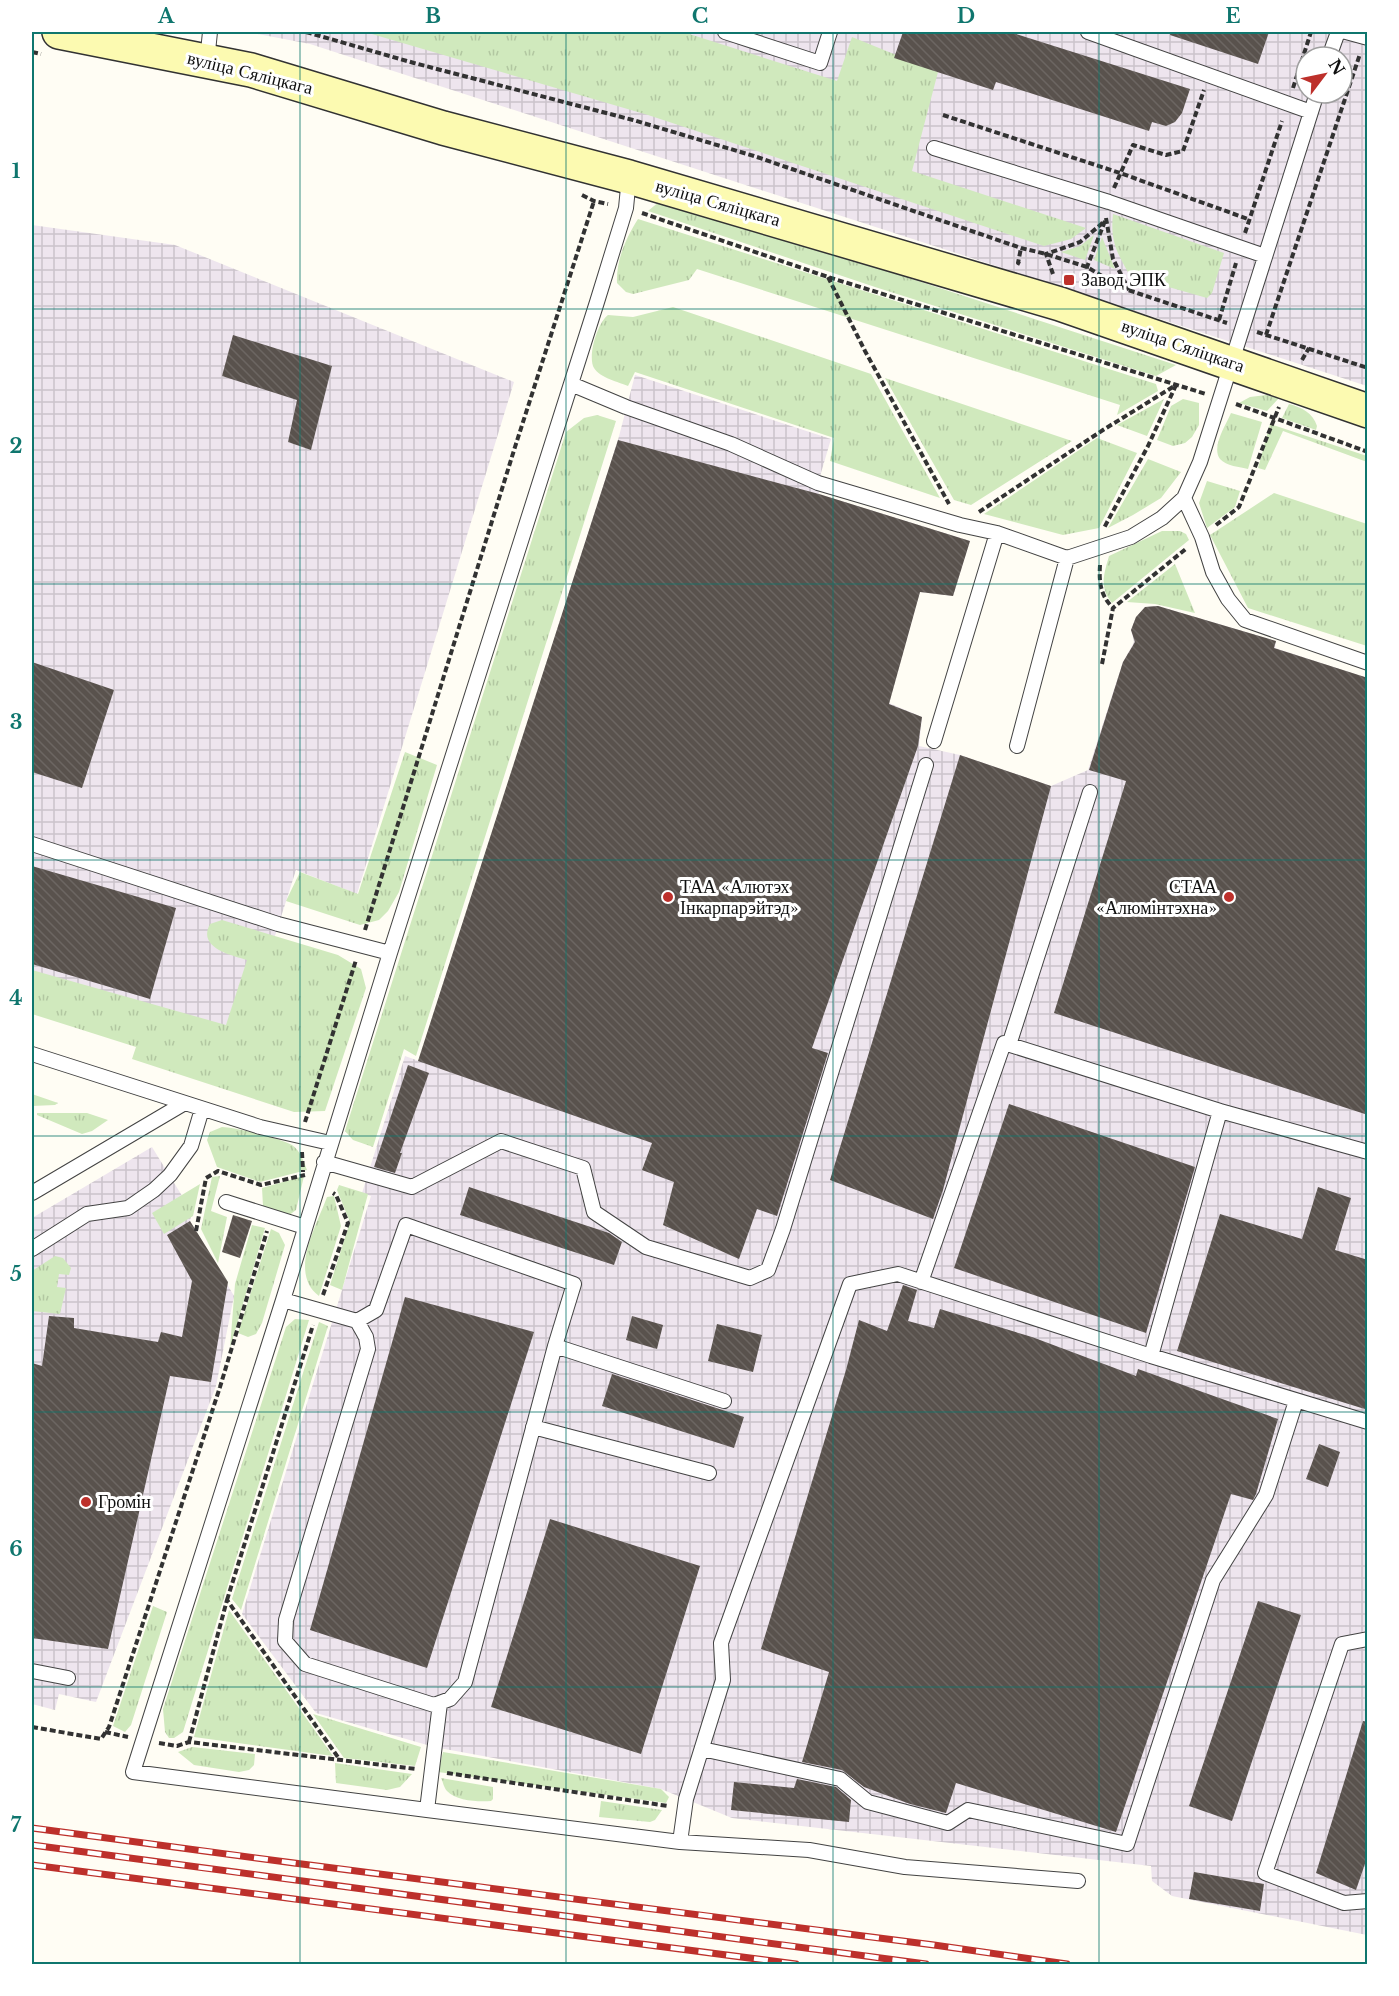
<svg xmlns="http://www.w3.org/2000/svg" width="1399" height="1996" font-family="'Libre Baskerville',serif">
	<style>
		.industrial { fill: url(#industrial-grid); fill-rule: evenodd }
		.grass { fill: url(#grass-tufts) }
		.building { fill: url(#building-back-hatch) }
		.lines { fill: none; stroke-linecap: round; stroke-linejoin: round }
		.lane-casing { stroke: #434343; stroke-width: 16 }
		.secondary-casing { stroke: #323232; stroke-width: 36 }
		.path { stroke: #323232; stroke-width: 4; stroke-dasharray: 6 3; stroke-linecap: butt }
		.lane { stroke: #fff; stroke-width: 14 }
		.secondary { stroke: #fcfab1; stroke-width: 33 }
		.rail-casing { stroke: #bd302b; stroke-width: 7 }
		.rail { stroke: #fff; stroke-width: 4.5; stroke-dasharray: 14; stroke-linecap: butt }
		.grid { fill: none; stroke: #0f766e; stroke-width: 1.5; stroke-opacity: 0.55 }
		.poi-dot { fill: #bd302b; stroke: #fff; stroke-width: 2 }
		.labels { text-anchor: middle; dominant-baseline: central; stroke-width: 6; stroke-linejoin: round; paint-order: stroke }
		.street-label { font-size: 18px; fill: #101010; stroke: #fff }
		.poi-label { font-size: 18px; fill: #101010; stroke: #fff; text-anchor: start }
		.neatline { fill: none; stroke: #0f766e; stroke-width: 2 }
		.grid-label { font-size: 20px; text-anchor: middle; font-weight: bold; fill: #0f766e }
	</style>
	<defs>
		<pattern id="industrial-grid" width="8" height="8" patternUnits="userSpaceOnUse" patternTransform="scale(1.5)"><rect width="8" height="8" fill="#eee5ee"/><path d="M0 4h8M4 0v8" fill="none" stroke="#cbc3cb"/></pattern>
		<pattern id="grass-tufts" width="24" height="20" patternUnits="userSpaceOnUse" patternTransform="scale(1.5)"><rect width="24" height="20" fill="#d0e9bd"/><path d="M3 7l-1-3M5 7V3M7 7l1-3M15 17l-1-3M17 17v-4M19 17l1-3" fill="none" stroke="#b2c7a1"/></pattern>
		<pattern id="building-back-hatch" width="6" height="6" patternUnits="userSpaceOnUse" patternTransform="scale(1.5)"><rect width="6" height="6" fill="#59524d"/><path d="M-1 5l2 2M0 0l6 6M5-1l2 2" fill="none" stroke="#6c6662"/></pattern>
	</defs>
	<rect width="100%" height="100%" fill="#fffdf4"/>
	<path class="industrial" d="M247 32H1367V386L310 44ZM1306 57H1342V93H1306Z
		M32 225 175 245 514 382 357 894 296 870 234 1064 32 998Z
		M635 375 831 439 818 483 819 494 970 541 953 596 920 592 889 703 922 717 919 746 960 755 1051 786 1088 770 1123 662 1134 642 1131 630 1136 617 1145 607 1158 606 1276 641 1275 648 1367 678V1935L1172 1896 1152 1881 1151 1866 732 1818 661 1789 434 1747 316 1713 242 1614 371 1196 362 1193 405 1056 419 1061 618 440Z
		M152 1147 192 1212 190 1221 234 1296 216 1386 96 1702 59 1694 55 1710 32 1704V1218Z"/>
	<path class="grass" d="M365 32H683L837 81 852 37 938 72 912 171 1086 228 1071 239 1044 246 648 115Z
		M660 201 798 242 1176 365 1156 376 875 287 648 211Z
		M1113 214 1224 253 1212 293 1207 298 1130 276C1117 252 1110 242 1113 214Z
		M638 219 1156 384 1158 391 1117 415 1120 405 697 269 689 280 633 294 626 292 617 283C616 260 626 238 638 219Z
		M1094 235 1085 260 1061 252 1080 246Z
		M1102 237 1115 269 1094 260Z
		M673 307 871 374 940 498 830 461 834 438 635 372 628 386C619 382 600 378 594 368 587 356 598 322 608 315L633 317Z
		M885 378 1072 441 971 505 954 500Z
		M1266 395 1279 398 1267 411 1239 403 1250 397Z
		M1164 399 1147 436 1117 425Z
		M1183 399 1199 403V425L1192 437 1185 443 1173 446 1157 440 1171 406Z
		M1289 404C1301 407 1313 413 1317 426L1316 430 1282 418Z
		M1231 413 1262 422 1248 469C1240 467 1226 466 1220 459 1211 447 1226 425 1231 413Z
		M597 415 616 421 416 1056 404 1049 373 1147 353 1140 345 1131 566 432 584 418Z
		M1270 424 1367 456V462L1283 431 1265 470 1258 468Z
		M1097 438 1137 453 1099 528 1063 535 984 514Z
		M1148 459 1181 472 1161 498 1133 515 1108 528Z
		M1207 481 1240 491 1235 507 1207 528 1199 503Z
		M1274 493 1367 524V646L1248 608 1210 535Z
		M1162 531H1180L1186 534 1189 540 1112 603C1099 587 1104 574 1109 556Z
		M1175 564 1195 613 1155 604 1127 602Z
		M405 752 437 765 399 892 388 911 379 920 360 925 286 901 300 872 358 894Z
		M222 920 338 955 361 969 366 988 325 1111 294 1112 132 1059 136 1047 32 1014V970L226 1025 247 960C231 955 197 948 210 924Z
		M32 1094 58 1103 55 1105 32 1106Z
		M37 1113H87L108 1120 92 1131 82 1134 37 1115Z
		M222 1127C234 1127 282 1139 292 1145 300 1150 304 1162 307 1170L260 1182 217 1167 207 1140 210 1132Z
		M220 1176 211 1211 227 1217 218 1263 201 1229 212 1177Z
		M304 1176 296 1210 288 1216 271 1212 263 1206 262 1188Z
		M200 1184 193 1216 164 1234 152 1213Z
		M339 1185 368 1194 342 1290 330 1285 350 1222 337 1190Z
		M334 1196 341 1226 319 1296C288 1273 317 1225 327 1197Z
		M252 1225 265 1228 230 1348 235 1284Z
		M271 1229 279 1233 285 1245 262 1323 256 1334 248 1337 238 1333Z
		M55 1256 63 1258 71 1268 69 1275 59 1274 57 1287 66 1288 60 1314 32 1311V1271Z
		M295 1319 309 1320 183 1732 174 1738H169L165 1732 163 1709 286 1327Z
		M319 1322 328 1326 241 1610 232 1599Z
		M153 1606 167 1612 131 1725 125 1732 113 1726Z
		M229 1610 333 1756 194 1737Z
		M313 1714 421 1747 415 1766 344 1758Z
		M192 1747 255 1754 254 1765 249 1770 239 1772 194 1765 178 1752Z
		M443 1752 661 1789 669 1797 666 1803 438 1772Z
		M335 1763 412 1774 400 1787 387 1790 336 1783Z
		M441 1778 493 1787V1799L491 1801C478 1802 456 1801 447 1791 444 1788 443 1782 441 1778Z
		M601 1801 662 1810 655 1820 650 1822 599 1817Z"/>
	<path class="building" d="M903 32H1010L1190 89 1182 113 1175 122 1166 126 1152 122 1149 131 996 82 993 90 894 58Z
		M1171 32H1269L1258 64 1170 35Z
		M233 335 332 366 311 450 288 442 297 400 222 376Z
		M618 440 819 494 970 541 953 596 920 592 889 704 922 717 918 746 812 1048 828 1053 777 1216 757 1209 739 1259 663 1225 674 1182 642 1170 652 1143 418 1061Z
		M1158 606 1276 641 1274 648 1368 678V1115L1054 1013 1126 781 1089 770 1123 662 1135 642 1131 630 1136 617 1145 607Z
		M32 662 114 690 82 788 32 772Z
		M960 755 1051 786 943 1190 933 1219 830 1180Z
		M32 866 176 908 150 999 32 964Z
		M408 1065 429 1073 400 1153H402L395 1173 374 1167Z
		M1009 1104 1195 1167 1146 1333 954 1268Z
		M469 1187 609 1233 622 1242 614 1265 460 1215Z
		M1318 1187 1351 1198 1335 1250 1368 1260V1410L1177 1351 1220 1214 1302 1239Z
		M233 1215 252 1221 240 1258 222 1252Z
		M190 1221 228 1282 211 1382 170 1376 108 1649 32 1638V1363L42 1366 49 1316 74 1318V1328L158 1342 161 1332 182 1337 192 1281 167 1235Z
		M903 1285 917 1290 908 1321 934 1328 940 1309 1032 1337 1136 1376 1138 1369 1278 1419 1256 1494 1253 1500 1231 1494 1116 1832 956 1783 946 1813 910 1804 864 1787 842 1770 802 1762 829 1672 761 1649 846 1370 859 1320 887 1331Z
		M405 1297 534 1332 427 1668 310 1630Z
		M632 1316 663 1325 657 1349 626 1340Z
		M717 1324 762 1335 753 1372 708 1361Z
		M612 1374 744 1417 734 1448 602 1406Z
		M1319 1444 1340 1452 1328 1487 1306 1479Z
		M550 1519 700 1566 641 1754 491 1707Z
		M1258 1601 1301 1615 1232 1821 1189 1806Z
		M1363 1721 1368 1722V1855L1356 1890 1316 1873Z
		M797 1779 836 1787 851 1800 849 1822 731 1810 734 1782 794 1788Z
		M1194 1872 1264 1884 1260 1911 1189 1899Z"/>
	<g class="lines">
		<defs>
			<path id="lane" d="M725 32 820 63 830 32
				M1088 32 1311 112
				M1346 32 1368 38
				M1329 57 1338 32
				M207 61 210 32
				M1317 93 1200 462 1184 498 1202 537 1213 572 1228 599 1245 620 1368 663
				M934 148 1109 202 1265 256
				M571 384 626 407 731 444 818 483 960 525 997 533 1067 558 1131 537 1162 518 1184 498
				M934 741 997 533
				M1017 746 1067 558
				M32 844 278 924 390 953
				M1009 1045 1090 792
				M32 1054 260 1127 330 1143
				M1368 1152 1220 1111 1151 1356 1368 1422
				M324 1162 412 1187 501 1141 583 1168 594 1212 646 1247 750 1278 768 1270 783 1229 926 765
				M32 1193 183 1104
				M226 1202 305 1227
				M32 1249 87 1214 128 1208 154 1190 170 1175 191 1146 202 1109
				M921 1282 1004 1043 1220 1111
				M283 1300 357 1321 366 1337 368 1349 286 1620 285 1641 305 1664 434 1705 450 1699 465 1682 555 1346 574 1284 406 1225 376 1310 357 1321
				M555 1346 724 1401
				M533 1427 709 1473
				M1368 1639 1342 1644 1265 1873 1344 1903 1368 1901
				M32 1671 68 1678
				M440 1703 427 1810 133 1772 283 1300 390 953 597 302 626 208 629 177
				M702 1749 840 1779 868 1802 948 1823 968 1810 1127 1844 1213 1580 1266 1495 1296 1401
				M427 1810 680 1842 686 1799 723 1680 721 1643 850 1284 898 1274 1151 1356
				M680 1842 809 1850 905 1867 1078 1881"/>
			<path id="secondary" d="M59 32 251 70 443 128 629 177 1060 304 1368 411"/>
		</defs>
		<use href="#lane" class="lane-casing"/>
		<use href="#secondary" class="secondary-casing"/>
		<path class="path" d="M306 32 414 63 633 120 754 156 1021 248 1046 254 1087 267 1122 288 1227 323
			M32 52 41 54
			M1293 88 1311 32
			M943 115 1120 173 1248 219
			M1114 188 1133 145 1166 155 1183 151 1204 90
			M582 195 594 201 608 204
			M642 213 828 277 1206 394
			M1106 218 1113 259 1129 290
			M1245 233 1282 121
			M1020 264 1018 263 1021 248
			M1053 274 1046 254 1080 242 1105 221 1087 267 1084 284
			M828 277 865 351 949 504
			M1219 320 1236 263
			M1257 332 1368 368
			M1266 335 1360 54
			M1302 360 1309 348
			M1236 404 1368 452
			M979 512 1103 430 1176 385 1148 446 1104 528
			M1216 525 1239 507 1279 407
			M1100 565C1099 582 1100 595 1113 608
			M1102 664 1113 608 1187 548
			M365 930 515 447 594 201
			M305 1122 356 960
			M302 1152 303 1172
			M196 1231 206 1178 218 1171 261 1185 305 1175
			M323 1295 348 1223 336 1195 333 1193
			M227 1600 313 1325
			M32 1727 101 1739 109 1727 220 1387 267 1231
			M105 1732 128 1737
			M189 1742 227 1600 340 1760
			M159 1743 177 1746 189 1742 416 1769
			M447 1773 668 1806"/>
		<use href="#lane" class="lane"/>
		<use href="#secondary" class="secondary"/>
		<defs>
			<path id="rail" d="M32 1828 294 1863 934 1945 1067 1964
				M32 1845 926 1964
				M32 1865 796 1964"/>
		</defs>
		<use href="#rail" class="rail-casing"/>
		<use href="#rail" class="rail"/>
	</g>
	<path class="grid" d="M300 32V1964M566 32V1964M833 32V1964M1099 32V1964M32 309H1368M32 584H1368M32 860H1368M32 1136H1368M32 1412H1368M32 1687H1368"/>
	<g class="poi-dot">
		<rect x="1063" y="274" width="12" height="12" rx="3"/>
		<circle cx="668" cy="897" r="6"/>
		<circle cx="1229" cy="897" r="6"/>
		<circle cx="86" cy="1502" r="6"/>
	</g>
	<g class="labels">
		<g class="street-label">
			<text transform="translate(250 73) rotate(14)">вуліца Сяліцкага</text>
			<text transform="translate(718 203) rotate(16)">вуліца Сяліцкага</text>
			<text transform="translate(1183 346) rotate(19)">вуліца Сяліцкага</text>
		</g>
		<g class="poi-label">
			<text x="1081" y="280">Завод ЭПК</text>
			<text x="680" y="887">ТАА «Алютэх<tspan x="680" dy="21">Інкарпарэйтэд»</tspan></text>
			<text x="1217" y="887" text-anchor="end">СТАА<tspan x="1217" dy="21">«Алюмінтэхна»</tspan></text>
			<text x="98" y="1502">Громін</text>
		</g>
	</g>
	<rect width="1399" height="1996" fill="none" stroke="#ffffff" stroke-width="66"/>
	<g transform="translate(1324 75) rotate(58)"><circle r="28" fill="#ffffff" stroke="#9f9f9f" stroke-width="1.5"/>
	<path d="M0-4.5L10 22L0 15L-10 22Z" fill="#bd302b"/>
	<text y="-9" font-size="16" font-weight="bold" text-anchor="middle" fill="#101010">N</text>
	</g>
	<rect x="33" y="33" width="1333" height="1930" class="neatline"/>
	<g class="grid-label">
		<text x="166" y="23">A</text>
		<text x="433" y="23">B</text>
		<text x="700" y="23">C</text>
		<text x="966" y="23">D</text>
		<text x="1233" y="23">E</text>
		<text x="16" y="178">1</text>
		<text x="16" y="453">2</text>
		<text x="16" y="729">3</text>
		<text x="16" y="1005">4</text>
		<text x="16" y="1281">5</text>
		<text x="16" y="1556">6</text>
		<text x="16" y="1832">7</text>
	</g>
</svg>
